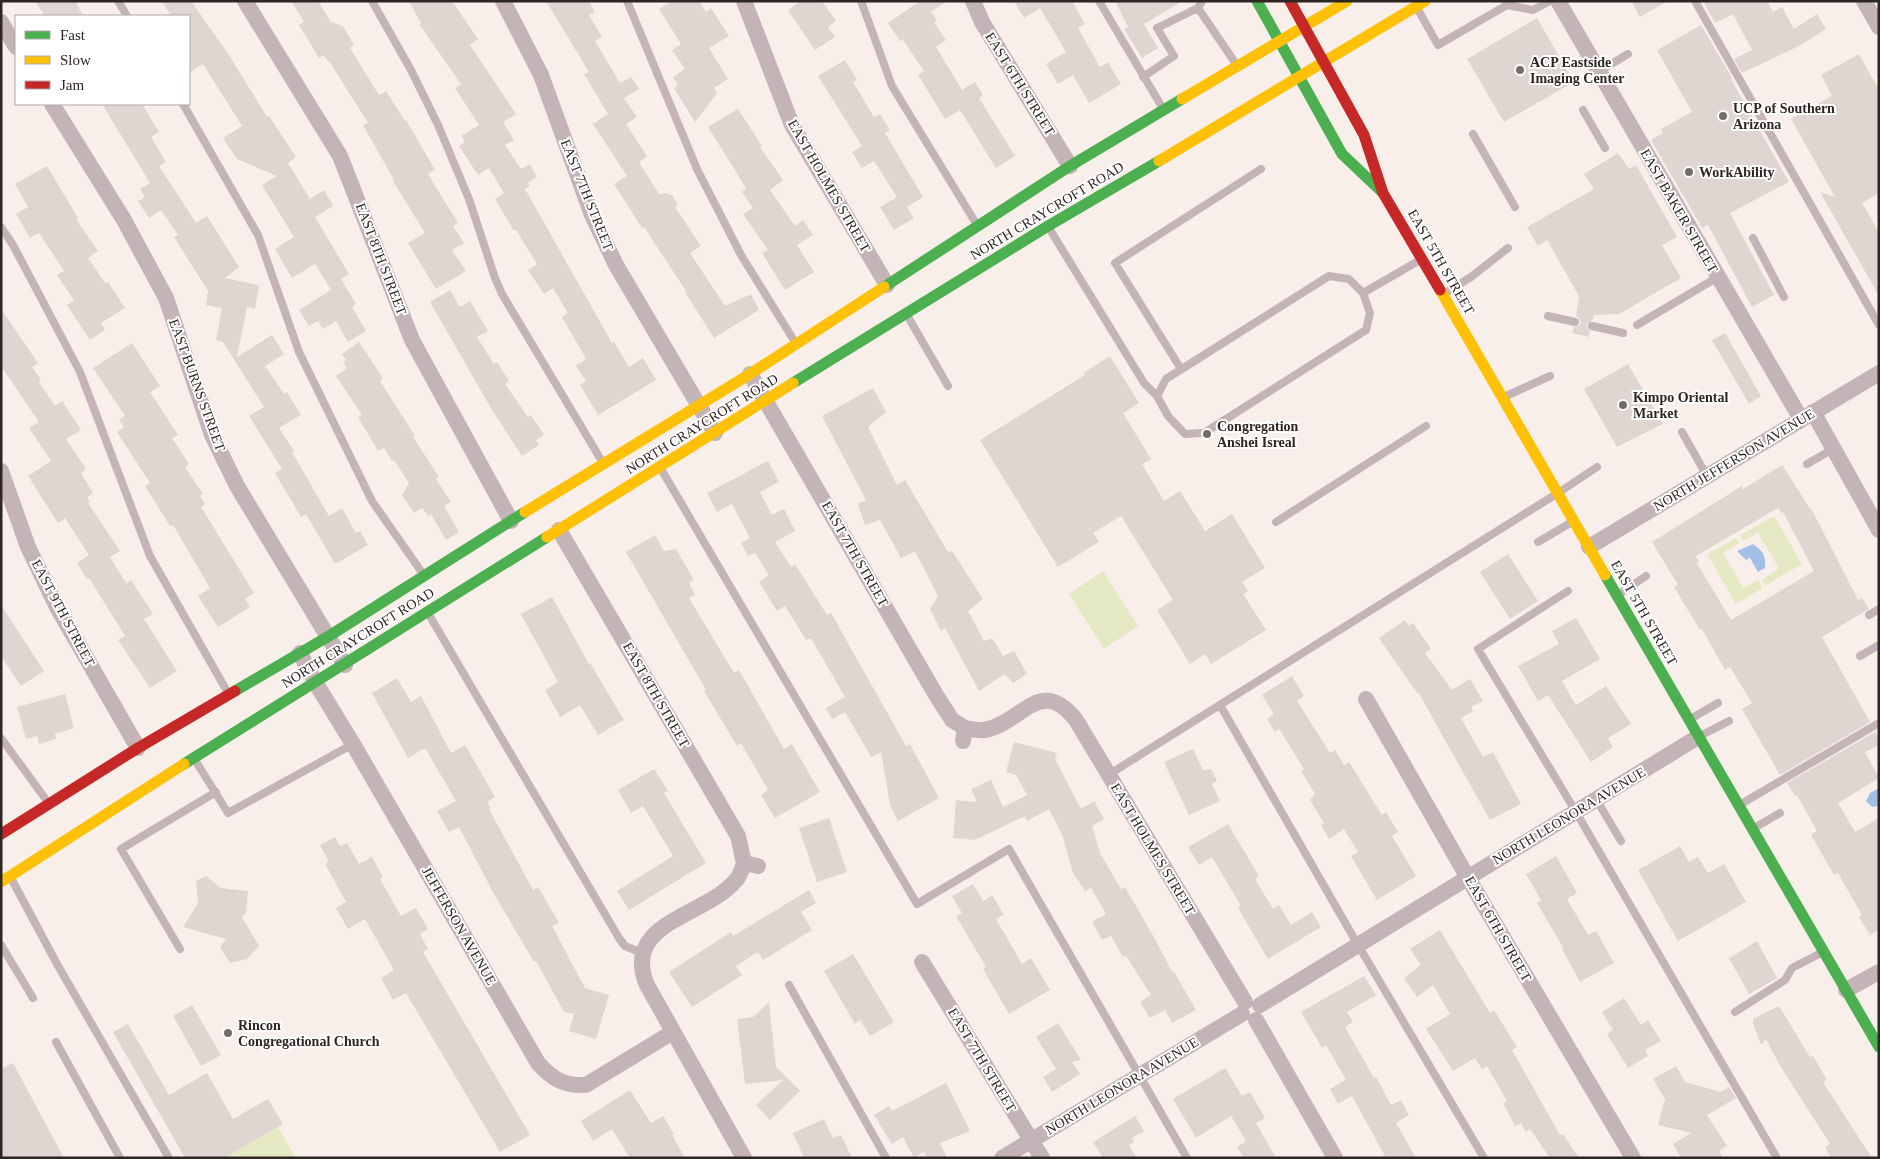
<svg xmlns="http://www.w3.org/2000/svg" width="1880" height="1159" font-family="Georgia,serif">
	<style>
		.green { fill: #e5e9c3 }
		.water { fill: #a3c0e7 }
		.building { fill: #dfd6d1; fill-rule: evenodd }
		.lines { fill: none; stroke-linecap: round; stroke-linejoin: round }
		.lane { stroke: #c5b4b7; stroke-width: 8 }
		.street { stroke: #c5b4b7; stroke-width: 16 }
		.fast { stroke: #4caf50; stroke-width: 11 }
		.slow { stroke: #ffc107; stroke-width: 11 }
		.jam { stroke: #c62828; stroke-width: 11 }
		.poi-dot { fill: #756c68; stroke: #fff; stroke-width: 2 }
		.labels { text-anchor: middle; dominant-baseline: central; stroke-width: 4; stroke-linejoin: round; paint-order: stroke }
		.poi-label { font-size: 14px; font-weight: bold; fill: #2e2622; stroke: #fff; text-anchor: start }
		.street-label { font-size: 14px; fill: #2e2622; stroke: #fff }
	</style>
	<rect width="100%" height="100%" fill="#f9efea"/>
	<path class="green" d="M1774 516 1802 564 1765 586 1762 580 1779 568 1758 533 1743 541 1740 535Z
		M1736 538 1739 543 1723 553 1743 588 1758 580 1763 588 1736 604 1707 554Z
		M1103 571 1138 626 1104 649 1069 594Z
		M278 1127 296 1158H224Z"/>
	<path class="water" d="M1753 544C1763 551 1766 555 1765 568L1758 572 1750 558 1746 560 1737 551Z
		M1879 788V806L1872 807 1866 801 1870 793Z"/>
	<path class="building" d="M35 1H75L83 16H45Z
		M162 1H191L229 55 267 117 269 116 296 157 288 163 310 199 324 190 333 206 315 217 349 274 341 279 356 304 352 307 366 331 348 342 336 321 323 329 318 321 309 326 299 310 331 290 315 264 292 278 275 249 294 237 262 185 277 176 237 159 223 138 242 126 203 64 189 73V16H171Z
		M291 1H318L331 22 343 26 354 45 350 48 379 95 386 91 405 121 406 120 435 170 428 174 458 223 453 226 464 243 452 250 466 271 436 289 408 243 425 233 393 181 394 180 363 125 368 123 329 61 328 62 324 55 319 58 299 25 304 22Z
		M409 1H452L478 39 470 45 516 114 503 122 514 140 505 145 521 169 530 164 537 177 528 182 530 186 525 189 612 343 614 342 629 367 643 358 656 380 598 415 580 385 586 381 576 366 586 359 562 317 568 313 553 288 544 294 528 270 537 264 516 230 514 231 495 199 504 193 489 168 478 175 459 146 465 142 461 136 479 125 455 88 461 84 419 24 421 23Z
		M546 1H589L595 12 589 15 602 37 595 41 620 83 631 77 639 89 624 98 637 117 626 124 647 156 639 162 659 194 665 193 672 195 678 205 675 207 701 246 690 253 725 306 751 294 759 310 714 338 685 292 686 291 644 227 642 228 614 184 627 176 593 124 608 114 584 74 589 72Z
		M672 1H699L706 12 711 8 729 36 709 48 728 79 714 88 717 93 695 122 674 88 678 85 673 77 685 69 672 50 681 44 659 9Z
		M801 1H822L836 21 828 27 835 37 815 50 788 10Z
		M920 1H947L931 12 937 20 934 22 946 40 936 47 962 90 975 82 983 95 979 98 1015 156 996 168 960 110 945 119 918 75 924 71 903 40 900 41 888 23Z
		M1014 1H1072L1085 24 1078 28 1100 67 1108 62 1121 84 1089 103 1073 75 1058 84 1046 64 1066 52 1040 8 1024 18Z
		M1115 1H1183L1144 24 1158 48 1142 58 1124 29 1128 27Z
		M1631 1H1668L1640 17Z
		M1703 1H1767L1773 12 1782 7 1794 29 1817 14 1826 29 1799 46 1742 73 1734 59 1752 50 1733 14 1715 23Z
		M1537 18 1574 82 1504 122 1467 59Z
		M1701 25 1732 78 1731 79 1789 182 1730 213 1774 295 1752 307 1708 225 1702 228 1651 140 1663 133 1661 129 1692 112 1657 50Z
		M1859 54 1879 90V193L1862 203 1879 232V296L1820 192 1835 197 1791 119 1832 96 1821 75Z
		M845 60 857 80 853 82 874 117 880 114 890 130 885 133 923 197 907 207 914 218 894 230 880 207 897 197 874 161 862 168 852 152 862 146 818 76Z
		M102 104H142L159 132 151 137 166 162 159 166 196 223 207 216 239 267 225 278 259 285 255 309 247 307 237 357 272 335 284 354 265 366 284 394 287 392 301 415 279 428 294 451 292 452 329 516 342 508 356 533 360 531 368 545 335 564 306 514 301 517 275 473 282 469 249 416 264 407 223 342 216 340 222 308 206 305 208 291 174 237 178 235 161 210 149 218 138 201 145 197 140 189 150 183Z
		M738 109 762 146 760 147 783 180 770 190 795 226 803 220 813 235 797 245 814 272 785 290 762 253 768 250 743 214 753 208 742 192 746 188 708 127Z
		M1618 153 1629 169 1636 165 1677 237 1662 245 1681 278 1619 314 1594 315 1593 320 1587 324V328L1590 331 1589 337 1572 333 1574 327 1579 326 1581 323 1579 318 1576 316 1579 296 1547 240 1538 246 1527 227 1594 189 1584 174Z
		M47 166 78 218 76 219 98 251 88 258 106 284 108 282 125 308 101 323 105 330 90 340 67 305 74 300 57 275 64 271 39 233 30 238 16 214 28 207 15 184Z
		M450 290 460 307 470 301 488 331 477 337 494 364 497 362 509 381 505 384 528 417 531 415 544 435 536 440 539 445 522 456 492 410 430 302Z
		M1 309 38 363 32 367 41 380 39 382 55 406 62 401 81 430 66 439 86 469 81 473 93 493 87 497 90 502 88 503 120 551 110 557 126 583 131 580 153 614 144 619 177 671 150 688 118 640 125 636 89 578 87 579 77 563 89 555 65 518 58 523 28 476 51 461 29 428 39 422 1 366Z
		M1725 333 1761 396 1749 404 1712 340Z
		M359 342 383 378 380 381 415 436 413 437 439 477 436 479 451 502 444 506 459 532 446 540 431 514 428 516 422 508 414 513 402 495 409 483 394 460 392 461 384 448 378 451 358 417 362 415 336 376 347 368 343 362 346 360 342 354Z
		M132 343 160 386 150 392 178 435 172 438 189 464 185 467 203 494 200 496 205 504 201 507 254 593 245 599 250 607 218 627 198 596 210 588 173 525 170 526 145 486 150 483 117 432 124 427 119 420 125 416 93 368Z
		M1110 356 1139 403 1123 413 1151 459 1142 464 1164 501 1180 491 1205 531 1232 514 1265 568 1242 582 1248 591 1243 594 1266 630 1211 664 1205 654 1190 664 1157 610 1173 600 1121 516 1093 533 1099 542 1058 567 980 440 1085 375 1083 373Z
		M1628 364 1663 424 1617 447 1584 389Z
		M873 388 886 412 868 427 897 485 905 480 948 552 952 551 983 599 968 611 984 641 992 638 1003 656 1014 651 1027 674 1013 683 1005 674 979 691 945 628 941 631 930 609 938 596 915 551 901 558 880 520 865 525 858 504 866 500 822 416Z
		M768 461 779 482 760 492 772 515 784 509 795 531 775 542 791 567 795 564 827 615 831 613 906 746 910 744 939 798 898 821 890 805 881 752 871 757 845 712 832 719 826 708 845 697 811 638 806 640 785 606 777 611 759 582 769 575 755 553 748 556 741 543 750 538 732 504 717 512 707 493Z
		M1782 465 1811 510H1812L1858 600 1862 598 1869 609 1822 637 1870 722 1780 775 1742 709 1752 703 1730 667 1725 670 1702 629 1700 630 1674 587 1678 585 1652 542 1742 486 1743 489ZM1778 508 1782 513 1783 512 1814 571 1731 620 1697 563 1699 562 1696 556Z
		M655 535 664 551 676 549 694 580 689 583 695 595 689 598 734 673 739 670 784 749 792 744 820 792 775 818 761 795 768 790 741 743 737 746 704 691 706 690 626 552Z
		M1508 554 1538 601 1510 619 1480 572Z
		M552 597 589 664 590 663 624 720 598 735 580 705 560 717 545 690 558 682 521 614Z
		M1 605 44 671 21 686 1 656Z
		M1576 618 1600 659 1562 681 1576 705 1606 686 1631 724 1608 738 1613 747 1591 762 1548 695 1538 701 1518 666 1559 644 1552 631Z
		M1405 620 1409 626 1413 623 1431 649 1425 653 1452 690 1470 679 1483 701 1471 707 1473 711 1461 718 1483 757 1493 752 1521 804 1490 820 1418 692 1417 693 1379 638Z
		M1292 676 1304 696 1297 701 1330 753 1335 750 1344 765 1349 762 1382 815 1386 812 1398 832 1392 836 1416 876 1377 900 1351 856 1358 852 1344 829 1329 839 1321 825 1324 823 1310 800 1315 794 1301 771 1304 769 1279 729 1275 732 1267 719 1274 714 1262 695Z
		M397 678 411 702 421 696 451 753 465 745 495 797 487 802 491 808 489 809 533 890 538 887 559 923 552 926 585 988 609 995 596 1039 569 1031 574 1014 564 1012 536 961 534 962 494 894 459 827 449 832 437 811 456 801 425 748 408 758 372 693Z
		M65 694 74 728 55 734 56 739 39 744 37 736 26 739 17 707Z
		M1875 732 1879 738V745L1865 752 1879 778 1838 803 1855 832 1879 818V930L1870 935 1859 917 1862 915 1838 873 1834 875 1811 835 1817 831 1797 795 1795 796 1787 783Z
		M1014 742 1057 753 1055 759 1081 809 1094 801 1104 819 1092 826 1100 853 1121 889 1125 887 1155 939 1172 972H1174L1196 1010 1172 1023 1165 1010 1150 1018 1140 1002 1151 995 1126 956 1123 957 1111 936 1102 940 1092 922 1106 914 1091 888 1085 891 1073 873 1063 837 1049 809 1027 821 1025 816 975 840 953 838 956 800 977 802 971 789 991 780 1003 807 1027 795 1016 775 1006 772Z
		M1193 749 1203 770 1211 769 1217 781 1212 784 1220 801 1189 815 1164 762Z
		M654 769 668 791 664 793 706 863 629 910 617 891 673 856 643 806 631 813 618 790Z
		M829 818 847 872 817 882 799 828Z
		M1228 824 1259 876 1255 879 1273 909 1279 905 1291 925 1312 912 1321 927 1268 959 1238 908 1241 906 1212 857 1199 865 1188 847Z
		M335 837 340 846 347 843 359 864 372 857 383 877 380 879 401 916 416 908 428 929 420 934 428 949 423 952 530 1135 500 1152 406 993 393 1000 381 978 394 970 365 919 348 929 336 908 346 902 325 864 329 862 320 845Z
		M1680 846 1689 862 1698 857 1708 873 1724 864 1746 902 1678 941 1638 870Z
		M1556 856 1577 893 1567 899 1588 935 1596 931 1614 963 1580 982 1562 949H1564L1537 903 1541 900 1526 874Z
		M206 876 221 888 248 891 246 913 242 917 259 946 247 959 230 963 220 947 226 939 183 927 198 903 196 881Z
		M973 884 983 901 992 895 1004 915 996 919 1022 964 1031 958 1050 990 1009 1014 983 969 986 967 956 916 962 913 952 896Z
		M809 890 816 903 801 912 812 930 763 960 758 952 736 966 742 975 692 1007 669 972 731 932 733 936Z
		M1440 930 1490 1013 1494 1010 1517 1047 1512 1050 1560 1135 1563 1134 1579 1158H1550L1530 1129 1526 1132 1521 1123 1515 1126 1503 1103 1507 1101 1487 1066 1482 1069 1475 1058 1453 1071 1426 1029 1450 1014 1433 985 1417 997 1404 978 1421 965 1410 949Z
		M1757 941 1777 978 1749 994 1729 958Z
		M853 954 894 1022 870 1036 860 1020 855 1024 824 971Z
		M1364 976 1376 995 1347 1012 1353 1022 1345 1027 1374 1078 1376 1077 1391 1105 1401 1100 1409 1115 1396 1123 1416 1158H1386L1352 1096 1338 1104 1330 1089 1346 1080 1326 1045 1322 1048 1301 1012Z
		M1624 998 1641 1025 1648 1020 1661 1041 1645 1050 1648 1056 1628 1068 1607 1034 1613 1030 1602 1012Z
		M769 1002 776 1067 800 1091 770 1120 756 1105 783 1080 745 1084 737 1019 753 1017Z
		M192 1005 221 1055 201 1066 173 1016Z
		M1779 1006 1810 1057 1813 1056 1827 1080 1823 1082 1872 1158H1831L1825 1147 1830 1144 1779 1064 1766 1039 1761 1045 1753 1024V1019Z
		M1058 1023 1081 1060 1072 1062 1080 1074 1052 1092 1043 1077 1056 1069 1036 1037Z
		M128 1024 169 1095 207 1073 233 1119 268 1099 283 1124 224 1158H185L113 1032Z
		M13 1063 64 1158H1V1069Z
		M1676 1066 1685 1082 1721 1092 1729 1087 1736 1098 1707 1115 1727 1146 1719 1151 1723 1158H1681L1673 1144 1691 1133 1658 1125 1665 1099 1653 1079Z
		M1225 1068 1242 1096 1250 1092 1265 1118 1256 1123 1276 1158H1244L1237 1147 1246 1141 1231 1116 1196 1138 1173 1099Z
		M946 1083 970 1131 940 1143 947 1158H927L924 1151 914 1158 903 1137 892 1144 874 1115 889 1106 892 1111Z
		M630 1090 651 1123 663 1116 674 1134 672 1135 685 1158H630L612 1129 593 1141 581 1121Z
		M1135 1116 1144 1131 1132 1138 1134 1142 1129 1145 1137 1158H1103L1093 1142Z
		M824 1119 833 1138 841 1135 852 1158H804L793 1133Z"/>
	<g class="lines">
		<path class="lane" d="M118 1 127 16
			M372 1 411 70 438 125 469 199 495 278 502 294 603 463
			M627 1 697 169 741 255 795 342
			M861 1 892 86 977 225
			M1099 1 1162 107
			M1695 1 1879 325
			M1198 8 1236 64
			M1417 8 1438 45 1507 5 1533 10 1550 1
			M1598 72 1628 54
			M1143 77 1174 56 1157 28 1198 8 1202 1
			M183 104 258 235 299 352 372 501 423 574
			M1583 110 1605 148
			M1473 134 1515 207
			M1 227 13 245 80 372 150 556 228 693
			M1049 228 1144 383 1157 396
			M1753 238 1784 297
			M1329 276 1349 279 1363 293 1370 313 1366 330 1204 433 1185 434 1168 416 1157 396 1166 379Z
			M1363 293 1420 260
			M1445 293 1471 277 1508 248
			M907 315 948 386
			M1548 316 1575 322
			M1637 325 1718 277
			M1592 326 1623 333
			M1181 369 1115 263 1261 169
			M1504 397 1550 376
			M1682 432 1707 476
			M1807 464 1833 449
			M661 469 917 904 1009 849 1187 1158
			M1276 522 1426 426
			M1538 542 1572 522
			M1568 591 1478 649 1576 812 1777 1158
			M1618 595 1646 576
			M428 613 619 938 625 946 642 953
			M1869 615 1879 609
			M1860 656 1879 645
			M1220 705 1358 945 1484 1158
			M1692 718 1718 703
			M1702 735 1729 721
			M1 738 47 801
			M195 760 228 813 353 744
			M1108 775 1558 493 1597 467
			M1596 799 1621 841
			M1741 804 1879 723
			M1754 828 1780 813
			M11 878 57 964 169 1158
			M1 945 33 998
			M180 949 121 849 216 792
			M789 985 886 1158
			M1735 1012 1785 980 1792 968 1821 953
			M56 1042 120 1158"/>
		<path class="street" d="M245 1 340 156 412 340 511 521
			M503 1 541 75 592 215 616 265 715 433
			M744 1 792 125 887 285
			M973 1 982 22 1070 166
			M1558 1 1801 419
			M1864 1 1879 27
			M1 22 16 47
			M52 104 124 220 166 298 212 435 237 486 345 665
			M750 374 936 695 952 720 965 728
			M1813 412 1879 530
			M1 471 28 547 57 607 138 748
			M559 530 738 836 744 863
			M1589 547 1879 373
			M300 653 315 682 353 744 538 1063C552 1079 564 1086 586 1085L673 1032
			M1366 699 1468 878 1633 1158
			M963 741 965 728C971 729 978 731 984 730 1022 724 1040 674 1076 720L1245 1002
			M922 962 1042 1158
			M1846 990 1879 972
			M1260 1005 1698 737
			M1256 1020 1335 1158
			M744 1158 647 985C620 922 707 916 736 880 740 876 742 869 744 863L758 866
			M1002 1158 1242 1014"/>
		<path class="fast" d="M1257 1 1342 154 1381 191
			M884 287 1070 166 1182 99
			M793 383 1048 226 1159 161
			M1605 575 1879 1047
			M235 691 329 636 525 512
			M184 764 547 537"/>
		<path class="slow" d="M1182 99 1347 1
			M1159 161 1425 1
			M1440 290 1605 575
			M525 512 750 374 884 287
			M547 537 793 383
			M1 882 184 764"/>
		<path class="jam" d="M1290 1 1364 135 1383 193 1440 290
			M1 834 138 748 235 691"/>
	</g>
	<g class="poi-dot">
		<circle cx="1520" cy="70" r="5"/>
		<circle cx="1723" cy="116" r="5"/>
		<circle cx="1689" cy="172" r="5"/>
		<circle cx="1623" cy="405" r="5"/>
		<circle cx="1207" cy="434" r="5"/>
		<circle cx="228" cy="1033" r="5"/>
	</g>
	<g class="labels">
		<g class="poi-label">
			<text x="1530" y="62">ACP Eastside<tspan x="1530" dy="16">Imaging Center</tspan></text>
			<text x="1733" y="108">UCP of Southern<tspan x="1733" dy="16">Arizona</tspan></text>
			<text x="1699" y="172">WorkAbility</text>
			<text x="1633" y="397">Kimpo Oriental<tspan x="1633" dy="16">Market</tspan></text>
			<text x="1217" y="426">Congregation<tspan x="1217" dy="16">Anshei Isreal</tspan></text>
			<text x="238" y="1025">Rincon<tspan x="238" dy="16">Congregational Church</tspan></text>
		</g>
		<g class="street-label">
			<text transform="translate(1020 84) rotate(58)">EAST 6TH STREET</text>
			<text transform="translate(829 186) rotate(60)">EAST HOLMES STREET</text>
			<text transform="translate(587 195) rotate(68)">EAST 7TH STREET</text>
			<text transform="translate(1047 211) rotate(-31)">NORTH CRAYCROFT ROAD</text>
			<text transform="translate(1679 211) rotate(60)">EAST BAKER STREET</text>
			<text transform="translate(381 259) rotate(69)">EAST 8TH STREET</text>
			<text transform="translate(1441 262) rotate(60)">EAST 5TH STREET</text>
			<text transform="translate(197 385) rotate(70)">EAST BURNS STREET</text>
			<text transform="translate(702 424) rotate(-32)">NORTH CRAYCROFT ROAD</text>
			<text transform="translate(1734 460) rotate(-31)">NORTH JEFFERSON AVENUE</text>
			<text transform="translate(855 554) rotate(60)">EAST 7TH STREET</text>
			<text transform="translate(63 613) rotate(62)">EAST 9TH STREET</text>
			<text transform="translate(1644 613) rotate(60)">EAST 5TH STREET</text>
			<text transform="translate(358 638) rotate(-32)">NORTH CRAYCROFT ROAD</text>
			<text transform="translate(656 695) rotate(60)">EAST 8TH STREET</text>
			<text transform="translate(1569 816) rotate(-31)">NORTH LEONORA AVENUE</text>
			<text transform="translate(1153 849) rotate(59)">EAST HOLMES STREET</text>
			<text transform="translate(459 926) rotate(60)">JEFFERSON AVENUE</text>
			<text transform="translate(1498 929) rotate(60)">EAST 6TH STREET</text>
			<text transform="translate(982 1060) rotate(59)">EAST 7TH STREET</text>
			<text transform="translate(1122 1086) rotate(-31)">NORTH LEONORA AVENUE</text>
		</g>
	</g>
	<rect width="1880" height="1159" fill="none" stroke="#2e2622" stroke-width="5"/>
	<rect x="15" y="15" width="175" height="90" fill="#ffffff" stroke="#aba8a7"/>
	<rect x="25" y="31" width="25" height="8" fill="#4caf50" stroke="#aba8a7"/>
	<text x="60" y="40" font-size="15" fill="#2e2622">Fast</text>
	<rect x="25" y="56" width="25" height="8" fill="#ffc107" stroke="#aba8a7"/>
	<text x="60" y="65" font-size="15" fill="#2e2622">Slow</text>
	<rect x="25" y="81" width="25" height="8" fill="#c62828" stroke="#aba8a7"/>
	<text x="60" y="90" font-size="15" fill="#2e2622">Jam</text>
</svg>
